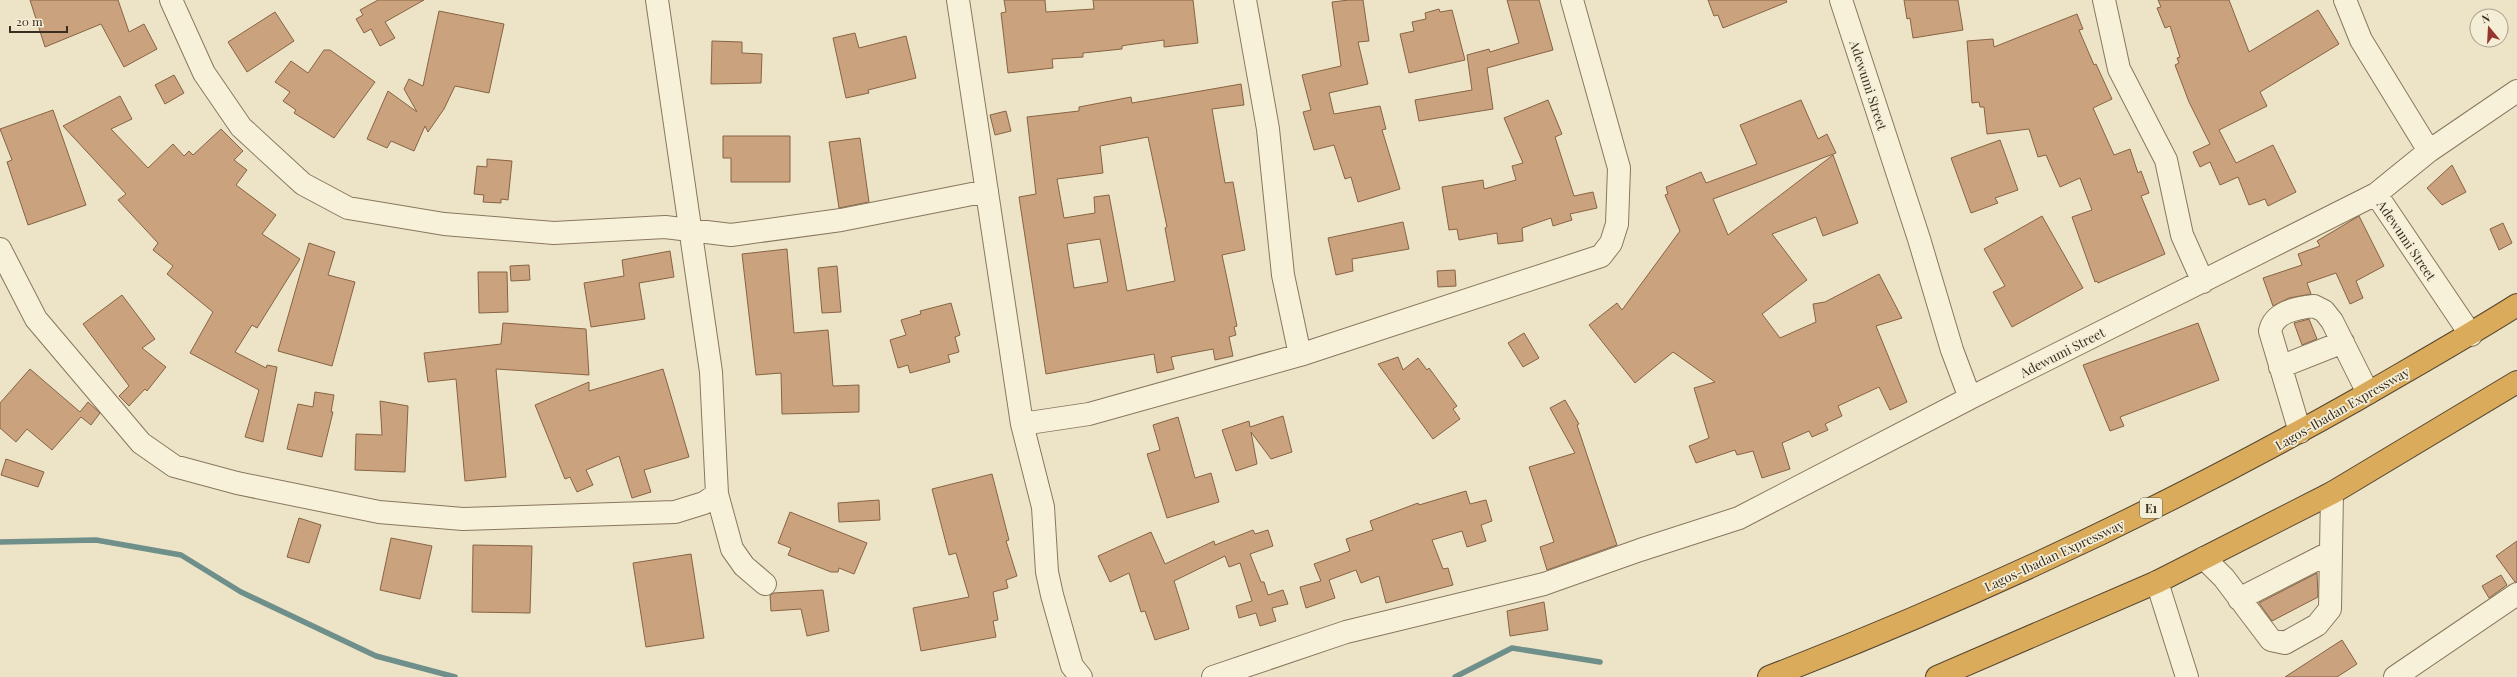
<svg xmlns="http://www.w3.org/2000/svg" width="2517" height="677" font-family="'Playfair Display',serif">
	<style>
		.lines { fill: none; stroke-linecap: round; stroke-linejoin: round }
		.stream { stroke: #6e8f8a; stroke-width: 5.5 }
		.building { fill: #caa37e; stroke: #876343; fill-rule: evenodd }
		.minor-casing { stroke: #88775d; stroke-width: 24 }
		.highway-casing { stroke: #564531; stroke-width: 24 }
		.minor { stroke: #f8f1da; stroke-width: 22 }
		.highway { stroke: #d9ab5b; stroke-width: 22 }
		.labels { text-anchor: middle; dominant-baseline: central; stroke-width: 3.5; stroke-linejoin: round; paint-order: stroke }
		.shield { fill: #f5eed6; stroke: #716857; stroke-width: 1 }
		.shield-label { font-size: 12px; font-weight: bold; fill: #392e20 }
		.street-label { font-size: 13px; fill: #392e20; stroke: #f5eed6 }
	</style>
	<rect width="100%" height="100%" fill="#ede4c7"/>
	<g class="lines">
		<path class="stream" d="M0 542 96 540 181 555 241 592 376 656 455 677
			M1455 677 1512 648 1600 662"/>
	</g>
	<path class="building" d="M30 0H118L129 32 144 24 157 49 124 67 101 24 45 47Z
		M378 0H424L385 22 395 38 380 46 371 29 364 33 356 19 363 15 360 10Z
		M1004 0H1045L1046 12 1094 9 1093 0H1193L1198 43 1164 47V40L1127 45 1122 46V49L1083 53V57L1052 59 1053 68 1008 73 1001 13 1006 12Z
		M1349 0H1363L1369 41 1358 42 1368 84 1329 93 1334 114 1380 106 1386 129 1382 130 1400 189 1358 202 1351 177 1345 179 1334 145 1314 150 1303 112 1311 110 1302 75 1341 66 1332 2Z
		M1507 0H1539L1553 50 1487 68 1493 109 1419 121 1415 100 1472 90 1467 55 1489 49 1490 52 1519 43Z
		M1708 0H1786L1787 2 1723 28 1718 15 1714 16Z
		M1904 0H1958L1963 30 1913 38 1910 18 1907 19Z
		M2158 0H2229L2249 52 2318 10 2339 44 2260 92 2267 106 2219 130 2236 163 2273 145 2296 192 2268 206 2265 199 2249 205 2238 177 2220 185 2210 162 2200 167 2193 152 2210 144 2189 102 2175 65 2179 63 2177 58 2180 57 2170 26 2165 28 2157 8 2161 7Z
		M1439 9 1440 12 1452 10 1465 60 1409 73 1400 34 1414 31 1412 22 1426 19 1425 13Z
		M439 11 504 24 489 93 455 86 444 109 428 132 425 126 414 151 391 141 387 148 367 139 388 91 417 112 404 89 409 79 423 86Z
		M275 12 294 41 247 72 228 42Z
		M2077 14 2083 29 2079 30 2094 65 2096 64 2112 99 2093 108 2114 155 2130 149 2138 173 2141 171 2149 193 2141 196 2165 254 2098 283 2097 281 2095 282 2072 217 2092 210 2080 178 2060 187 2046 155 2038 157 2029 129 1987 134 1984 107H1980L1979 102 1972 103 1967 41 1993 39 1994 47Z
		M855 33 859 48 906 36 916 78 868 90 869 93 846 98 833 38Z
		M712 41 742 42V53L762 54 761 83 711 84Z
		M324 50H330L375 82 334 138 294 113 296 110 283 101 290 92 275 82 291 61 308 73Z
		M174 75 184 93 165 104 155 85Z
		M1241 84 1244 105 1212 109 1225 183 1233 182 1245 250 1222 255 1237 326 1234 327 1236 335 1229 337 1233 356 1215 360 1213 349 1171 357 1174 369 1157 373 1154 354 1046 374 1019 197 1036 194 1027 117 1079 111V107L1131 97 1132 103ZM1148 137 1167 227 1165 228 1175 281 1127 291 1109 195 1094 197 1095 213 1064 218 1057 179 1103 173 1100 146ZM1100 239 1108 282 1074 288 1067 244Z
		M120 96 132 119 111 129 148 168 173 144 184 156 189 151 193 155 221 129 243 151 234 160 247 170 236 185 276 215 262 234 300 259 257 328 252 325 235 352 266 368 267 365 277 367 263 442 245 437 259 390 190 353 213 312 167 274 173 266 153 250 158 243 118 200 126 194 63 126Z
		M1548 100 1562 134 1555 137 1574 196 1593 192 1597 208 1570 214 1572 220 1553 226 1551 218 1522 228 1523 241 1498 244 1497 233 1459 240 1457 229 1449 230 1442 187 1483 180 1484 189 1516 180 1512 166 1523 163 1504 118Z
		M1801 100 1818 139 1827 134 1836 153 1713 199 1728 235 1833 155 1858 223 1823 236 1816 217 1772 234 1807 280 1762 314 1780 338 1816 322 1813 304 1825 302 1879 274 1902 318 1876 326 1907 402 1890 410 1879 387 1838 406 1842 416 1825 424 1828 430 1812 437 1809 431 1782 443 1790 469 1762 478 1753 451 1737 455 1735 450 1696 463 1689 446 1709 438 1694 388 1715 382 1673 352 1635 383 1589 325 1617 303 1622 310 1680 231 1665 195 1668 194 1666 187 1701 172 1706 183 1757 164 1740 125Z
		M53 110 86 205 28 225 7 162 12 160 0 129Z
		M1006 111 1011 131 995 135 990 115Z
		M723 136H790V182H731V158H723Z
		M860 138 869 202 839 208 829 142Z
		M2000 140 2018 190 1995 198 1998 203 1971 213 1951 158Z
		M487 159 512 161 508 200 501 199V203L483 202 484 195 474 194 477 166 487 167Z
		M2452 165 2466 192 2442 205 2427 188Z
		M2042 216 2083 288 2012 327 1993 292 2005 286 1984 249Z
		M2359 216 2384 266 2356 281 2363 298 2350 304 2336 273 2307 283 2311 294 2289 298 2273 306 2263 278 2302 265 2298 254 2320 246 2317 241Z
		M1403 222 1409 249 1352 259 1353 271 1336 275 1328 238Z
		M2503 223 2512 243 2499 250 2490 229Z
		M309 243 335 252 328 275 355 282 332 366 278 351Z
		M787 249 794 333 828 330 833 386 859 385V412L782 414 781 373 756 375 742 254Z
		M670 251 674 277 639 283 645 319 591 327 584 283 624 276 622 260Z
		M529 265 530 280 511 281 510 266Z
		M837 266 841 312 822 313 818 268Z
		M1455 270 1456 286 1438 287 1437 271Z
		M478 272H507L508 312 479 313Z
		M122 295 155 339 142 348 166 367 147 391 145 389 129 406 119 396 129 386 83 324Z
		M951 303 960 335 955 337 959 352 948 355 950 362 910 373 908 365 898 368 890 340 906 335 901 320 921 314 920 311Z
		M2309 319 2317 339 2302 345 2294 323Z
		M503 323 586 329 589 375 496 369 506 477 465 481 456 379 428 382 424 353 501 344Z
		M2198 323 2219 380 2120 417 2124 426 2110 431 2083 365Z
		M1524 333 1539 358 1523 367 1508 343Z
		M1398 357 1403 370 1418 358 1427 370 1429 368 1457 406 1453 409 1460 419 1433 439 1378 364Z
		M30 369 80 412 88 402 100 413 91 425 81 417 52 450 27 429 16 442 0 428V403Z
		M663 369 689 457 644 470 651 492 632 498 619 456 586 470 593 485 577 492 570 477 565 479 535 405 589 382V391Z
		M315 392 334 395 331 412H333L322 457 287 449 298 404 313 407Z
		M1565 400 1579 424 1577 425 1617 545 1547 570 1540 547 1554 542 1529 467 1575 453 1550 408Z
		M380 401 408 406 405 472 355 470 356 434 382 435Z
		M1283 416 1292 452 1271 459 1251 432 1257 464 1236 471 1222 430 1249 421 1250 427Z
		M1178 417 1195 478 1211 473 1219 502 1167 518 1147 454 1160 450 1153 425Z
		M6 459 44 472 38 487 1 475Z
		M992 474 1009 540 1006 541 1017 576 1006 580 1008 588 993 592 998 620 993 621 996 637 921 651 913 608 969 597 956 553 949 555 932 489Z
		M1466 491 1470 504 1486 500 1492 521 1481 525 1486 541 1467 547 1462 531 1432 540 1443 569 1448 568 1453 585 1386 603 1379 576 1361 583 1356 570 1329 580 1335 598 1306 608 1300 587 1321 581 1314 564 1350 551 1346 539 1373 530 1370 521 1418 503 1419 505Z
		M879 500 880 520 839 522 838 503Z
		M790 512 867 543 854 574 839 568 838 572H831L788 555 791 548 778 543Z
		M299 518 321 525 309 563 287 557Z
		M1253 530 1255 534 1268 530 1273 546 1250 554 1261 582H1264L1268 595 1283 590 1288 604 1272 608 1276 621 1260 626 1256 613 1239 618 1236 606 1252 601 1240 563 1229 567 1225 556 1174 581 1189 629 1155 640 1145 611 1141 612 1129 573 1110 582 1098 556 1151 532 1165 564 1214 541 1215 545Z
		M391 538 432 546 420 599 380 590Z
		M2517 541V582H2515L2496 556Z
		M473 545 532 546 530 613 472 612Z
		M691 554 704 638 646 647 633 563Z
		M2317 573 2318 597 2272 621 2259 603Z
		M2501 575 2507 585 2489 598 2482 586Z
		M823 590 829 631 807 636 801 609 771 611 770 595 774 593Z
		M1544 602 1548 630 1510 636 1507 611Z
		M2342 640 2357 664 2337 677H2285Z"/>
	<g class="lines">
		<defs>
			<path id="minor" d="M171 0 204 73 241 127 303 184 348 208 444 224 554 233 665 227 731 235 841 220 987 191
				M657 0 711 372 717 494 732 549 744 566 765 584
				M958 0 1022 424 1043 507 1047 572 1052 595 1072 666 1081 677
				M1245 0 1268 129 1283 275 1300 355
				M1841 0 1919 239 1952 350 1970 398 2376 194 2471 335
				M2104 0 2119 69 2166 160 2182 235 2203 282
				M2345 0 2361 40 2429 151
				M2376 194 2429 151 2517 91
				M0 249 36 319 141 443 174 466 237 483 379 512 463 519 675 512 704 503 717 494
				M2280 367 2343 342
				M1022 424 1089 414 1300 355 1601 256 1611 243 1617 224 1619 168 1572 0
				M2300 432 2270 331C2274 312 2296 308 2314 306L2324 311 2332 321 2368 393
				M2204 558 2224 578 2271 640 2285 643 2317 625 2330 609 2332 493
				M2157 582 2187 677
				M2239 599 2331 552
				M1213 677 1346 632 1544 584 1640 550 1739 518 1970 398
				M2395 677 2517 594"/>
			<path id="highway" d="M1769 677C1971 599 2169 506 2358 399 2411 368 2465 338 2517 305
				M1937 677 2157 582 2332 493 2517 382"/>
		</defs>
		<use href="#minor" class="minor-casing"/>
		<use href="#highway" class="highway-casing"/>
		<use href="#minor" class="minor"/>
		<use href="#highway" class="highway"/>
	</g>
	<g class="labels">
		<rect class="shield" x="2140" y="498" width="22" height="20" rx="3"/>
		<g class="shield-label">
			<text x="2151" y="508">E1</text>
		</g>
		<g class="street-label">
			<text transform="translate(1869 85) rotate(72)">Adewumi Street</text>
			<text transform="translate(2407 240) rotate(56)">Adewumi Street</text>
			<text transform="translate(2062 352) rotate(-27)">Adewumi Street</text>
			<text transform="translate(2342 408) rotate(-30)">Lagos-Ibadan Expressway</text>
			<text transform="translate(2054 555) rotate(-25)">Lagos-Ibadan Expressway</text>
		</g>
	</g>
	<g transform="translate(2489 28) rotate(342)"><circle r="19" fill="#f5eed6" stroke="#aaa18d"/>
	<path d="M0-3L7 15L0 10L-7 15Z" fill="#96352e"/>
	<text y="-6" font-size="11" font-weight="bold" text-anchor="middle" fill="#392e20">N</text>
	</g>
	<path d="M10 26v6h57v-6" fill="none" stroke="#392e20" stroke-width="2"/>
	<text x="16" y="26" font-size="12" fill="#392e20" stroke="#f5eed6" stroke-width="3" paint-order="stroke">20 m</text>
</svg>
